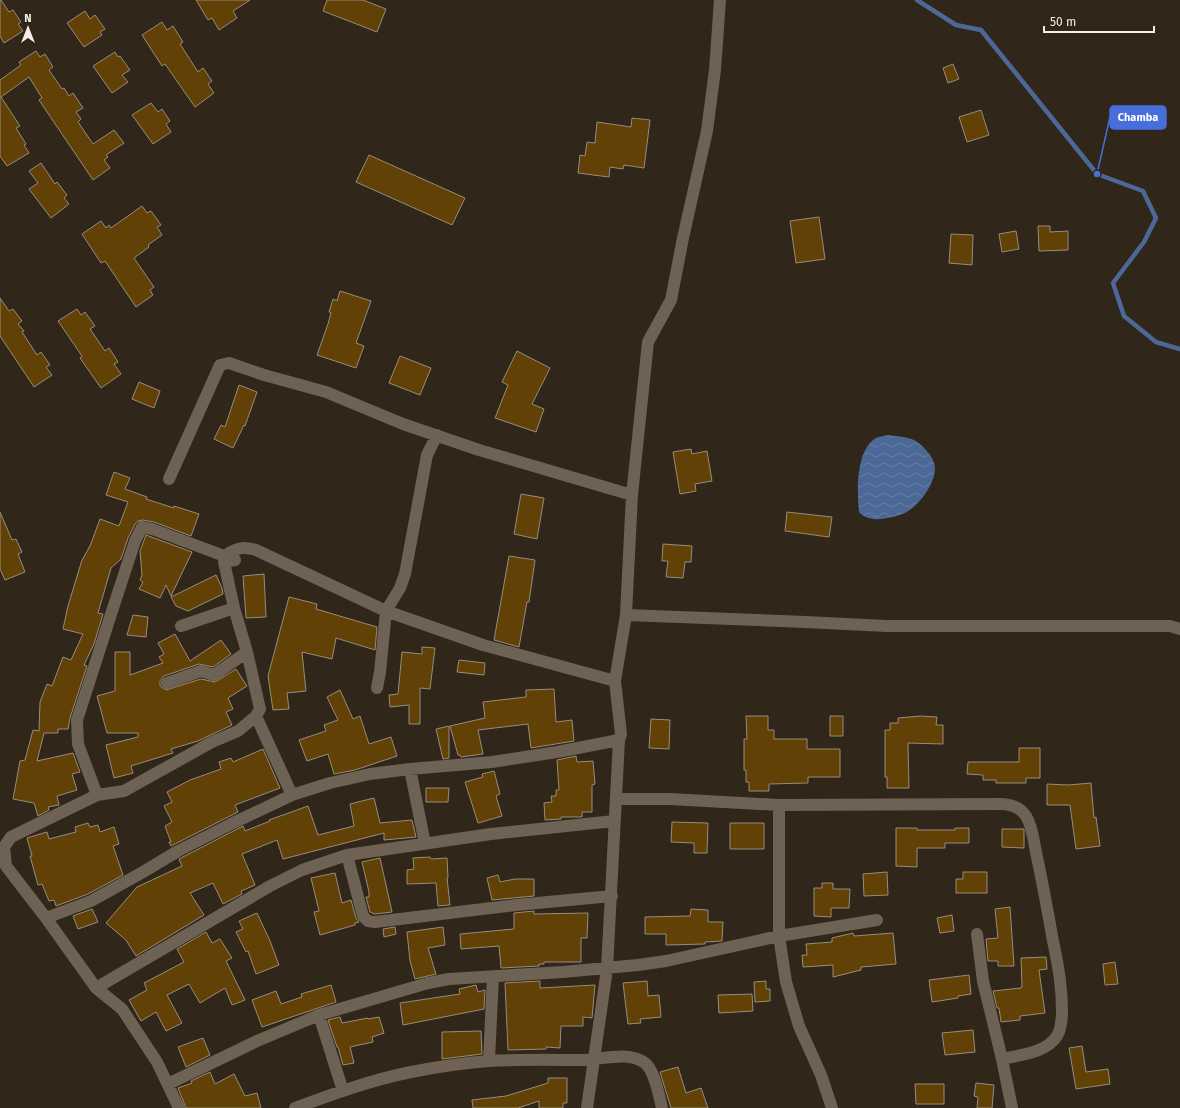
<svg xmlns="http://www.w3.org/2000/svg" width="1180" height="1108" font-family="'Fira Sans',sans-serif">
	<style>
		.water { fill: url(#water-waves) }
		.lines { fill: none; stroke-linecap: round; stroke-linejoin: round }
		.stream { stroke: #4b6896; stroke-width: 4.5 }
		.building { fill: #624106; stroke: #978c7d }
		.street { stroke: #6d6253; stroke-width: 12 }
		.leader { fill: none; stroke: #486edb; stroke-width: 1.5 }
		.callout-dot { fill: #486edb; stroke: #302619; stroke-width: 1.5 }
		.callout { fill: #486edb; stroke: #486edb; stroke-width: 1.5 }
		.callout-label { font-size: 11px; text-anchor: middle; font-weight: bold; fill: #fff }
	</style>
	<defs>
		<pattern id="water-waves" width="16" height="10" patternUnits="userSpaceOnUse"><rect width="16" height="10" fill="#4b6896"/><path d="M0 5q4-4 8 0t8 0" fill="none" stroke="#667ea5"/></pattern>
	</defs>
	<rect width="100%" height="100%" fill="#302619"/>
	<path class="water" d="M886 435C895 436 905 436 914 440 923 445 935 458 935 468 935 484 919 506 905 513 898 516 889 518 881 519 873 520 864 518 859 512 857 493 856 455 872 441 875 437 881 437 886 435Z"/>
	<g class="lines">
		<path class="stream" d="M917 0 956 25 981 30 1097 174 1143 191 1156 218 1144 242 1113 283 1124 316 1156 342 1180 349"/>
	</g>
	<path class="building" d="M0 0H1L9 12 13 10 21 22 18 24 23 31 4 43 0 36Z
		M196 0H250L233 11 237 18 219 30 212 18 208 20Z
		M327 0H363L386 9 377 32 323 11Z
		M85 11 90 19 95 15 105 29 100 32 102 35 84 47 67 23Z
		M162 22 167 30 173 26 183 42 180 44 198 72 203 68 212 81 208 84 214 93 195 107 165 64 162 66 142 35Z
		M36 51 40 57 45 54 53 67 49 70 62 89 64 88 69 96 73 93 83 108 76 112 81 119 78 122 93 144 114 130 124 143 106 155 108 157 104 160 110 168 93 180 39 100 42 98 29 77 1 97 20 126 16 128 26 144 24 145 29 153 7 166 0 156V80L21 65 19 62Z
		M115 52 118 57 120 56 130 70 122 75 128 82 112 93 93 66Z
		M953 64 959 79 948 83 943 68Z
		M151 103 158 112 162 109 170 121 166 124 171 132 153 144 132 115Z
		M981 110 989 135 967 142 959 117Z
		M632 118 650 120 644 168 624 165 623 169 610 167 609 177 578 173 580 155 585 156 587 142 595 143 597 122 631 127Z
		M369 155 465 198 452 225 356 182Z
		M41 163 55 184 57 182 67 195 64 198 69 204 51 218 29 189 38 183 29 171Z
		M142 206 147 213 151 211 161 225 157 227 162 235 148 245 149 247 134 258 154 287 150 290 153 295 136 307 105 261 101 263 82 234 101 221 106 228 109 225 111 228Z
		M819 217 825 259 796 263 790 221Z
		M1038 226H1050V232L1068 231V250L1039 251Z
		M1016 231 1019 249 1002 252 999 234Z
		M951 234 973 235 972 265 949 263Z
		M340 291 371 301 356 343 364 346 356 368 317 355 328 324 331 313 329 312 333 299 337 301Z
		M0 298 9 311 13 309 22 321 18 324 24 331 22 332 37 355 41 352 50 365 46 367 52 375 34 387 0 336Z
		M77 309 81 315 85 312 95 326 90 329 105 351 109 348 118 362 114 364 121 374 101 388 80 358 82 356 58 321Z
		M517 351 550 368 532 404 544 409 536 432 495 418 508 385 502 382Z
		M400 356 431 368 420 395 389 383Z
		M139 382 160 391 154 408 132 399Z
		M239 385 257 392 245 426 244 425 233 448 214 439 221 425 225 427Z
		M691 449 692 454 707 451 712 481 695 484 696 491 680 494 673 452Z
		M114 472 130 478 125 489 147 497 146 499 174 508V506L199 514 191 536 154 522 143 520 138 521 135 524 128 538 121 559 111 568 98 613 103 614 94 644 84 665 87 666 70 718 68 729H58V733H44L37 761 73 753 80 772 72 774 77 790 57 796 59 805 48 807 49 810 38 816 34 803 13 799 20 761 25 760 33 730 39 731 40 702 47 684 52 686 63 657 71 660 83 634 63 629 68 606 82 560 90 546 100 519 119 526 128 502 106 495Z
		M521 494 544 498 537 539 514 534Z
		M0 512 12 540 16 539 22 552 18 554 25 572 5 580 0 569Z
		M787 512 832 517 829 537 785 531Z
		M146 535 192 552 171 596 166 585 160 598 139 589 143 582 140 580 142 575 140 551Z
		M663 544 692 546 691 562H685L683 578 666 577 668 561H662Z
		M509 556 535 560 529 602H527L519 647 494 640Z
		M264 574 266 617 246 618 243 576Z
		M216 575 222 588 223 594 188 611 176 606 171 597Z
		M289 597 317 604 316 609 377 627 375 650 336 638 332 659 302 652 306 691 287 693 289 709 273 710 268 676Z
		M133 615 148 617 146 637 127 635Z
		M175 634 190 661 221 640 231 654 213 667 199 664 164 676 160 681V686L166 690 201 679 215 682 236 669 247 686 228 698 233 709 226 712 232 725 198 741 171 749 173 753 131 766 133 773 114 778 106 745 138 737V733H107L97 696 115 691V652H130V675L163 663 159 657 164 654 158 643Z
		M422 647 435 648 430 689 420 688V724H409V705L390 707 389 695 398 694 402 652 422 654Z
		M459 660 485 663 484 675 457 672Z
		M554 689 556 722 572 720 574 741 531 748 528 724 478 730 483 754 461 757 460 755H458L450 726 485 718 483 702 526 697V690Z
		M340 690 353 719 360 716 369 744 391 737 397 756 355 770 334 774 328 754 307 761 299 740 326 731 324 725 338 720 327 697Z
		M746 716H768V730H774V739H807V749H840V777H808V783L769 784V791H749V782H746V770H744V739H747Z
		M830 716H843V736H830Z
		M921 716 937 717 936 725H943V744L908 743 909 788H887V777H885V730H890V723H898V718Z
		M651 719 670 720 669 749 649 748Z
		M449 726V758L443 759 436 729Z
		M1019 748H1040V778H1026V783H996V780H983V775L967 774 968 762H1019Z
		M263 749 280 788 235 805 238 812 171 846 169 842H171L165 826 172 822 164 806 172 802 167 792 190 780 221 769 219 762 231 758 233 762Z
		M576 756 577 762 593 761 595 784 592 785V812H582V817H561V819L545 820 544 803 552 802 551 796H556V790H559L557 760Z
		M494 771 500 794 496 796 502 816 478 823 465 782 483 777 482 774Z
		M1091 783 1094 818 1096 817 1100 846 1076 849 1070 805H1047V784L1068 785Z
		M426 788H449L448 802H426Z
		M374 798 380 823 412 820 416 837 384 840V833L283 859 277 840 242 854 255 885 241 891 242 894 223 904 213 883 190 893 204 915 136 956 126 940 106 923 137 887 182 866 179 859 243 826 245 831 270 821 269 820 308 806 318 835 354 826 350 804Z
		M672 822 708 823 707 853H694V843L671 842Z
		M88 823 90 827 98 825 100 832 114 827 119 844 113 846 123 875 88 894 56 906 54 900 49 901 42 884 38 885 30 856H32L27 838 47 832 49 839 76 832 75 827Z
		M730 823H764V849H730Z
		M896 828H917V830H955V828H969V843H945V848H917V867L896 866Z
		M1002 829H1024V848L1002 847Z
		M430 857 431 859 447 858 448 878H447L450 905 438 906 436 883 407 884V870L414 869 413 858Z
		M380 858 392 912 375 914 370 912 366 897H369V892L362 862Z
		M887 872 888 895 864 896 863 874Z
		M963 872H987V893H956V879H963Z
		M335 873 342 903 351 900 356 918 359 922 355 923V925L320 935 314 912 319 911 311 878Z
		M498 875 500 882 515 879H534V896L492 900 487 878Z
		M822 883H833V889H850L849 908H831V917L814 916V888H822Z
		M1010 907 1014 966H998V961H988L986 939 998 938 995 909Z
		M92 909 98 922 78 929 73 916Z
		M691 909 708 910V922H723L722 941 705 942V944L666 945V934H645V917L690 916Z
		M534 911V914L588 913 587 938H581V962H544V964H539V966L501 968 499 946 461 949 460 934 514 929V913Z
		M257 913 270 941 279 965 256 974 248 951 246 952 236 932 243 929 239 921Z
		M952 915 954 931 940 933 937 918Z
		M395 927 396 934 384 937 383 929Z
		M443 927 445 945 428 948 436 974 415 979 410 961 407 932Z
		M206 932 212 943 220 939 232 958 226 961 245 1000 232 1005 225 988 200 1003 189 984 167 995 182 1023 166 1031 156 1012 141 1021 129 1000 147 990 144 983 184 962 177 949Z
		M853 933 854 936 893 933 896 964 861 967V970L833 977V965L803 967 802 955H807L806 944 832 942V938Z
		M1046 957 1047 969 1039 970 1045 1013 1020 1016V1020L1001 1022 999 1008H997L993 991 1021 988V987H1022L1021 958Z
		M1115 962 1118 984 1105 985 1103 964Z
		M969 975 971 994 958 996V998L932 1002 929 980Z
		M540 981V988L595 985 592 1018 583 1017V1026H561L560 1048 546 1047V1049L508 1050 505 983Z
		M647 981 648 996 659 995 661 1017 640 1019 641 1023 628 1024 623 983Z
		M766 981V989H770V1001L755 1002 754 982Z
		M331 985 336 1002 262 1027 252 1000 276 991 281 1004 302 997 301 994Z
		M476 985 478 992 485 990 484 1009 403 1025 400 1003 460 994 459 989Z
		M752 994 753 1011 719 1013 718 995Z
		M340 1017 342 1023 368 1018V1019L379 1017 384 1033 372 1037 373 1042 350 1047 354 1063 343 1065 338 1047H337L328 1020Z
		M973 1030 975 1052 945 1055 942 1033Z
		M481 1031 482 1054 442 1059V1032Z
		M203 1038 210 1055 186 1067 178 1047Z
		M1082 1046 1086 1072 1108 1069 1110 1084 1076 1089 1069 1048Z
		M678 1067 686 1093 701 1088 708 1108H671L660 1072Z
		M210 1072 215 1084 234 1074 245 1096 257 1093 261 1108H186L178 1088 192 1083 191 1081Z
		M548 1078H567V1103H563V1108H539V1101L518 1108H473L472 1100 506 1096 548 1083Z
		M976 1083 994 1085 992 1108H977L978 1097 974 1096Z
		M915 1084H944V1104H916Z"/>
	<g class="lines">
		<path class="street" d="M169 479 220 365 229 363 264 375 326 392 403 424 479 450 632 495
			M626 615 806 622 886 626H1170L1180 629
			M181 626 234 608
			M167 683 201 671 214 675 247 652
			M377 688 380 672 386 611 400 588 405 574 427 455 437 435
			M256 716 292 795
			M410 769 425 844
			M97 795 78 744 77 720 114 605 135 541 142 527 152 529 235 560
			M616 799H670L779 805 1000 804C1010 804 1020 807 1026 816 1033 827 1034 844 1037 857 1043 885 1048 913 1053 941 1058 963 1062 987 1062 1010 1062 1019 1061 1029 1057 1036 1046 1053 1020 1055 1002 1059
			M779 805V936L786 982 799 1026 821 1075 832 1108
			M347 855 363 916 368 921 375 922 516 905 612 896
			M46 918 91 901 143 872 178 851 233 823 292 795 330 783 370 774 410 769 492 762 557 752 619 740
			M977 934 983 981 1002 1059 1012 1108
			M96 988 270 886 302 870 347 855 491 834 614 821
			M319 1015 343 1091
			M489 1061 493 976
			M168 1084 257 1041 319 1015 428 983 449 979 563 972 638 965 666 961 779 936 877 920
			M179 1108 157 1062 122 1009 96 988 46 918 6 866 4 847 11 837 97 795 124 791 212 742 238 731 256 716 260 709 247 652 234 608 224 562 235 560 229 553C239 547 245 547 256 550L386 611 483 645 615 681
			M295 1108C333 1094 371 1080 411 1072 436 1067 463 1063 489 1061 521 1059 554 1060 586 1060 604 1059 629 1051 645 1063 655 1071 659 1096 662 1108
			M587 1108 607 969 619 740 621 734 615 681 626 615 632 495 648 342 671 300 683 238 707 131 715 70 720 0"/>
	</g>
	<path class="leader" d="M1097 174L1110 117"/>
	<circle class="callout-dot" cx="1097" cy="174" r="4"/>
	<rect class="callout" x="1110" y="106" width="56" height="23" rx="4"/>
	<g class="callout-label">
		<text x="1138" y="121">Chamba</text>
	</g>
	<g transform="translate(28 28)" stroke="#302619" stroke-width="3" paint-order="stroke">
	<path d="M0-3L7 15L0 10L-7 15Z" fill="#f4eee6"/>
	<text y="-6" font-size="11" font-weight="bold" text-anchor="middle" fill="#f4eee6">N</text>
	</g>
	<path d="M1044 26v6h110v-6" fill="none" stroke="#f4eee6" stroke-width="2"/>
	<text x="1050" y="26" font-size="12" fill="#f4eee6" stroke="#302619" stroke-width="3" paint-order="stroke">50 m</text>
</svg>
